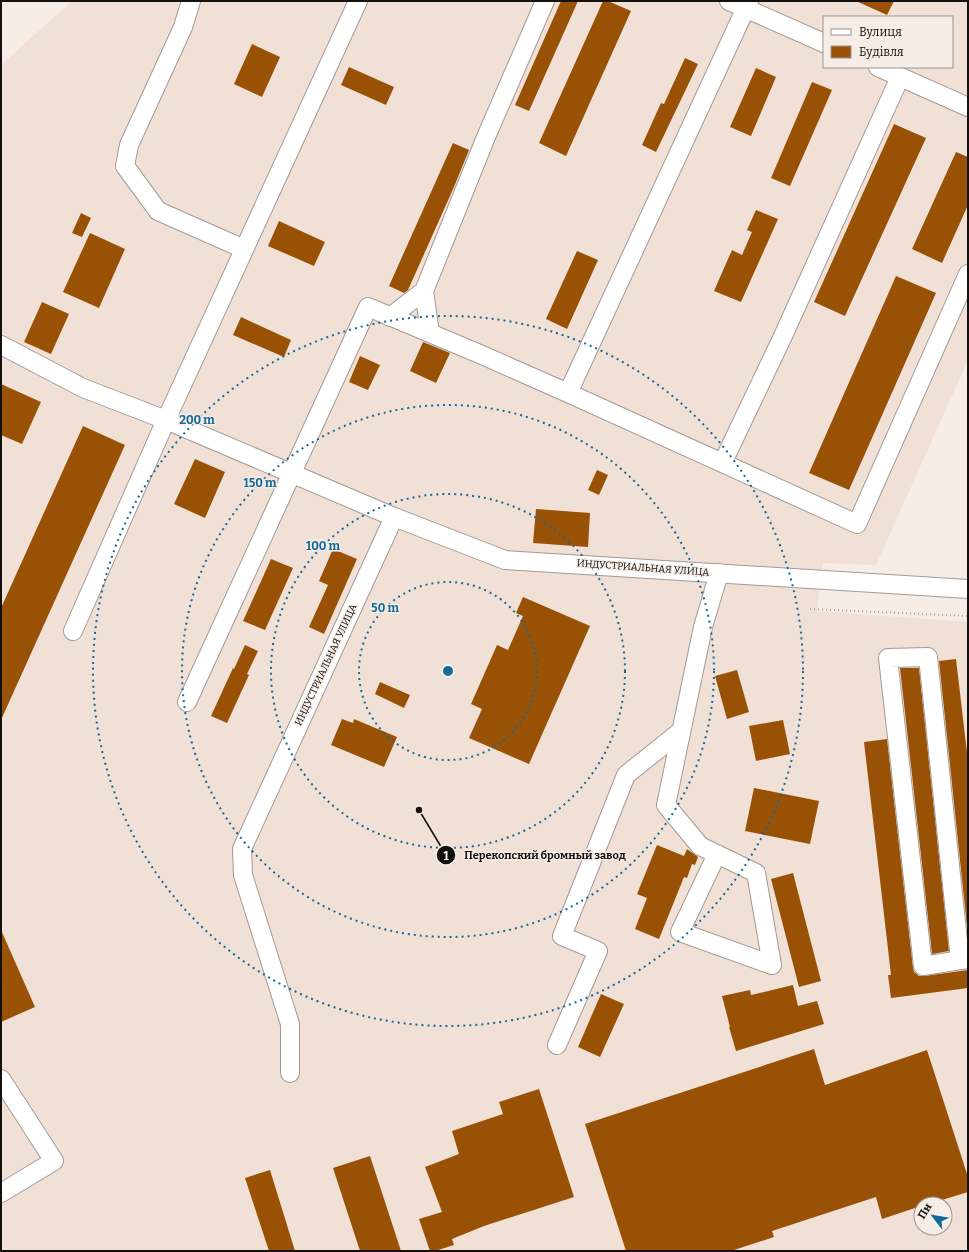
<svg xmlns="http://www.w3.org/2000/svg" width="969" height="1252" font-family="Bitter,serif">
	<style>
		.built { fill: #f0e0d5; fill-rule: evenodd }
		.building { fill: #995106 }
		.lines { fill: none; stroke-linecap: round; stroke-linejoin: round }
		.minor-casing { stroke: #a39a94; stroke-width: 20 }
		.path { stroke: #a8a19c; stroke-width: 2; stroke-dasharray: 1 3; stroke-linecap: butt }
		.minor { stroke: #fff; stroke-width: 18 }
		.ring { fill: none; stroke: #13699a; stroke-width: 2; stroke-dasharray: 2 4 }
		.labels { text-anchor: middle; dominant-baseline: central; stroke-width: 3; stroke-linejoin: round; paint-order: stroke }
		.street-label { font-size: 10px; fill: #13100e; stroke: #f6ede6 }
		.centre { fill: #13699a; stroke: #f6ede6; stroke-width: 2 }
		.ring-label { font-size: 12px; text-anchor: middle; font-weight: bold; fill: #13699a; stroke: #f6ede6; stroke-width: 3; stroke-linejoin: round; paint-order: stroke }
		.leader { fill: none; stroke: #13100e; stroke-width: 1.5 }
		.callout-dot { fill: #13100e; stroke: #f6ede6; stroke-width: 1.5 }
		.mark-label { font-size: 12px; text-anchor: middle; font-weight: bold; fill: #fff }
		.callout-label { font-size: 11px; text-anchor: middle; font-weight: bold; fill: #13100e; stroke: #f6ede6; stroke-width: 3; stroke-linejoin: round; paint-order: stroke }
	</style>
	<rect width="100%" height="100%" fill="#f6ede6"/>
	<path class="built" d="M72 1H968V360L876 565 823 563 817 611 968 622V1251H1V65ZM824 17H952V67H824ZM921 1204H945V1228H921Z"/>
	<path class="building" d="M561 1H578L529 111 515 105Z
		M603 1H608L631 11 566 156 539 143Z
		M856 1H894L887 15Z
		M252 44 280 57 262 97 234 84Z
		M685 58 698 64 656 152 642 145 661 103 664 104Z
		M349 67 394 87 386 105 341 85Z
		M756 68 776 77 751 136 730 127Z
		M812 82 832 90 790 186 771 178Z
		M894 124 926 138 845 316 814 302Z
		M453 143 469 150 454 187 408 290 404 293 389 286Z
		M956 152 968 157V205L942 263 912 249Z
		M756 210 778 219 741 302 714 291 732 250 742 255 752 232 747 230Z
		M81 213 91 218 82 237 72 233Z
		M279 221 325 242 314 266 268 246Z
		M90 233 125 249 99 308 63 292Z
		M577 251 598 260 567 329 546 319Z
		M896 276 936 293 849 490 809 473Z
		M42 302 69 314 51 354 24 342Z
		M241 317 291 340 284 357 233 335Z
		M423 342 450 353 436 383 410 371Z
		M360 356 380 365 368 390 349 382Z
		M1 384 41 402 22 444 1 435Z
		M83 426 125 445 1 720V608Z
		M195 459 225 472 205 518 174 504Z
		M597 470 608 475 599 495 588 490Z
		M536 509 590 513 588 547 533 543Z
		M333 549 357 559 324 634 309 627 328 585 319 581Z
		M271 559 293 568 265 630 243 621Z
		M523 597 590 626 529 764 469 738 482 709 471 704 497 645 508 650 523 616 516 613Z
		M245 645 258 651 247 674 249 675 227 723 211 716 233 668 234 669Z
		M956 659 968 761V936L939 661Z
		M900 668H919L949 951 932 954Z
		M737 670 749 712 727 719 715 676Z
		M380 682 410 695 404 708 375 694Z
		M342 719 353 723 354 719 397 737 384 767 331 745Z
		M783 720 790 754 756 761 749 726Z
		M887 739 913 968 914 972 919 976H924L968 970V988L891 998 888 975H891L864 742Z
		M754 788 819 801 810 844 745 831Z
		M657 845 684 856 687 849 698 857 695 865 692 864 687 878 684 877 659 939 635 929 647 898 637 894Z
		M793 873 821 981 799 987 771 879Z
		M1 930 35 1007 1 1022Z
		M793 985 798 1006 817 1001 824 1024 736 1051 729 1027H730L722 996 750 990 751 995Z
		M601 994 624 1004 600 1057 578 1047Z
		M814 1049 825 1085 927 1050 968 1177V1192L929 1204H921V1206L882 1219 876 1197 772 1231 774 1237 731 1251H626L585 1124Z
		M539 1089 574 1197 484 1226 452 1239 454 1245 435 1251H430L419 1219 442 1212 425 1167 459 1154 452 1131 503 1114 499 1102Z
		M370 1156 401 1251H360L333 1168Z
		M270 1170 295 1251H269L245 1178Z"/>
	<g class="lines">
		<defs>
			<path id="minor" d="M191 1 183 27 129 145 125 166 158 211 244 249
				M729 1 824 43
				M878 67 968 107
				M424 291 430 333
				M390 317 424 291 486 137 545 1
				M1 345 83 388 166 420 394 517
				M568 393 749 1
				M723 462 783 336 900 77
				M73 631 166 420 358 1
				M187 702 368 307 482 355 568 393 857 524 968 274
				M717 854 680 932 772 965 756 873 700 846 666 805 703 627 719 573
				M960 960 928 657 888 658 923 966 968 959
				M557 1045 598 951 562 936 626 775 681 731
				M290 1073V1024L243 875 242 849 394 517 505 560 968 589
				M1 1079 54 1161 1 1193"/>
		</defs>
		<use href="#minor" class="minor-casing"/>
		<path class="path" d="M810 609 968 616"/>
		<use href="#minor" class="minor"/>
	</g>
	<g class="ring">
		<circle cx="448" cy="671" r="89"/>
		<circle cx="448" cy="671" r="177"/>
		<circle cx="448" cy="671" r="266"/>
		<circle cx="448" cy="671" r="355"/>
	</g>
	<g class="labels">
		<g class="street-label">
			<text transform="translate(643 568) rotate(4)">ИНДУСТРИАЛЬНАЯ УЛИЦА</text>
			<text transform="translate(326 665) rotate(-65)">ИНДУСТРИАЛЬНАЯ УЛИЦА</text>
		</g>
	</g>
	<circle cx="448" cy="671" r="6" class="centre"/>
	<g class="ring-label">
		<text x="197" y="424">200 m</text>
		<text x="260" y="487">150 m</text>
		<text x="323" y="550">100 m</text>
		<text x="385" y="612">50 m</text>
	</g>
	<path class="leader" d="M419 810L446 855"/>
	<g class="callout-dot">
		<circle cx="419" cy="810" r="4"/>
		<circle cx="446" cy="855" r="10"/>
	</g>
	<g class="mark-label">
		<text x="446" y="860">1</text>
	</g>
	<g class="callout-label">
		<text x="545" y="859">Перекопский бромный завод</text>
	</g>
	<rect width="969" height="1252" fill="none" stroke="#13100e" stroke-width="4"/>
	<rect x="823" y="16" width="130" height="52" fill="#f6ede6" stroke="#9b9590"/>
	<rect x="831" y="29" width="20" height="6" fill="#ffffff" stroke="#9b9590"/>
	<text x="859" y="36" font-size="12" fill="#13100e">Вулиця</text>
	<rect x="831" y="46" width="20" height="12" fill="#995106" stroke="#9b9590"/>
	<text x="859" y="56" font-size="12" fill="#13100e">Будівля</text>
	<g transform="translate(933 1216) rotate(301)"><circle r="19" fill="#f6ede6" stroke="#9b9590"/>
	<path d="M0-3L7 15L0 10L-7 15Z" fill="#13699a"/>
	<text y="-6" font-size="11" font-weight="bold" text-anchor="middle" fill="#13100e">Пн</text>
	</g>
</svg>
